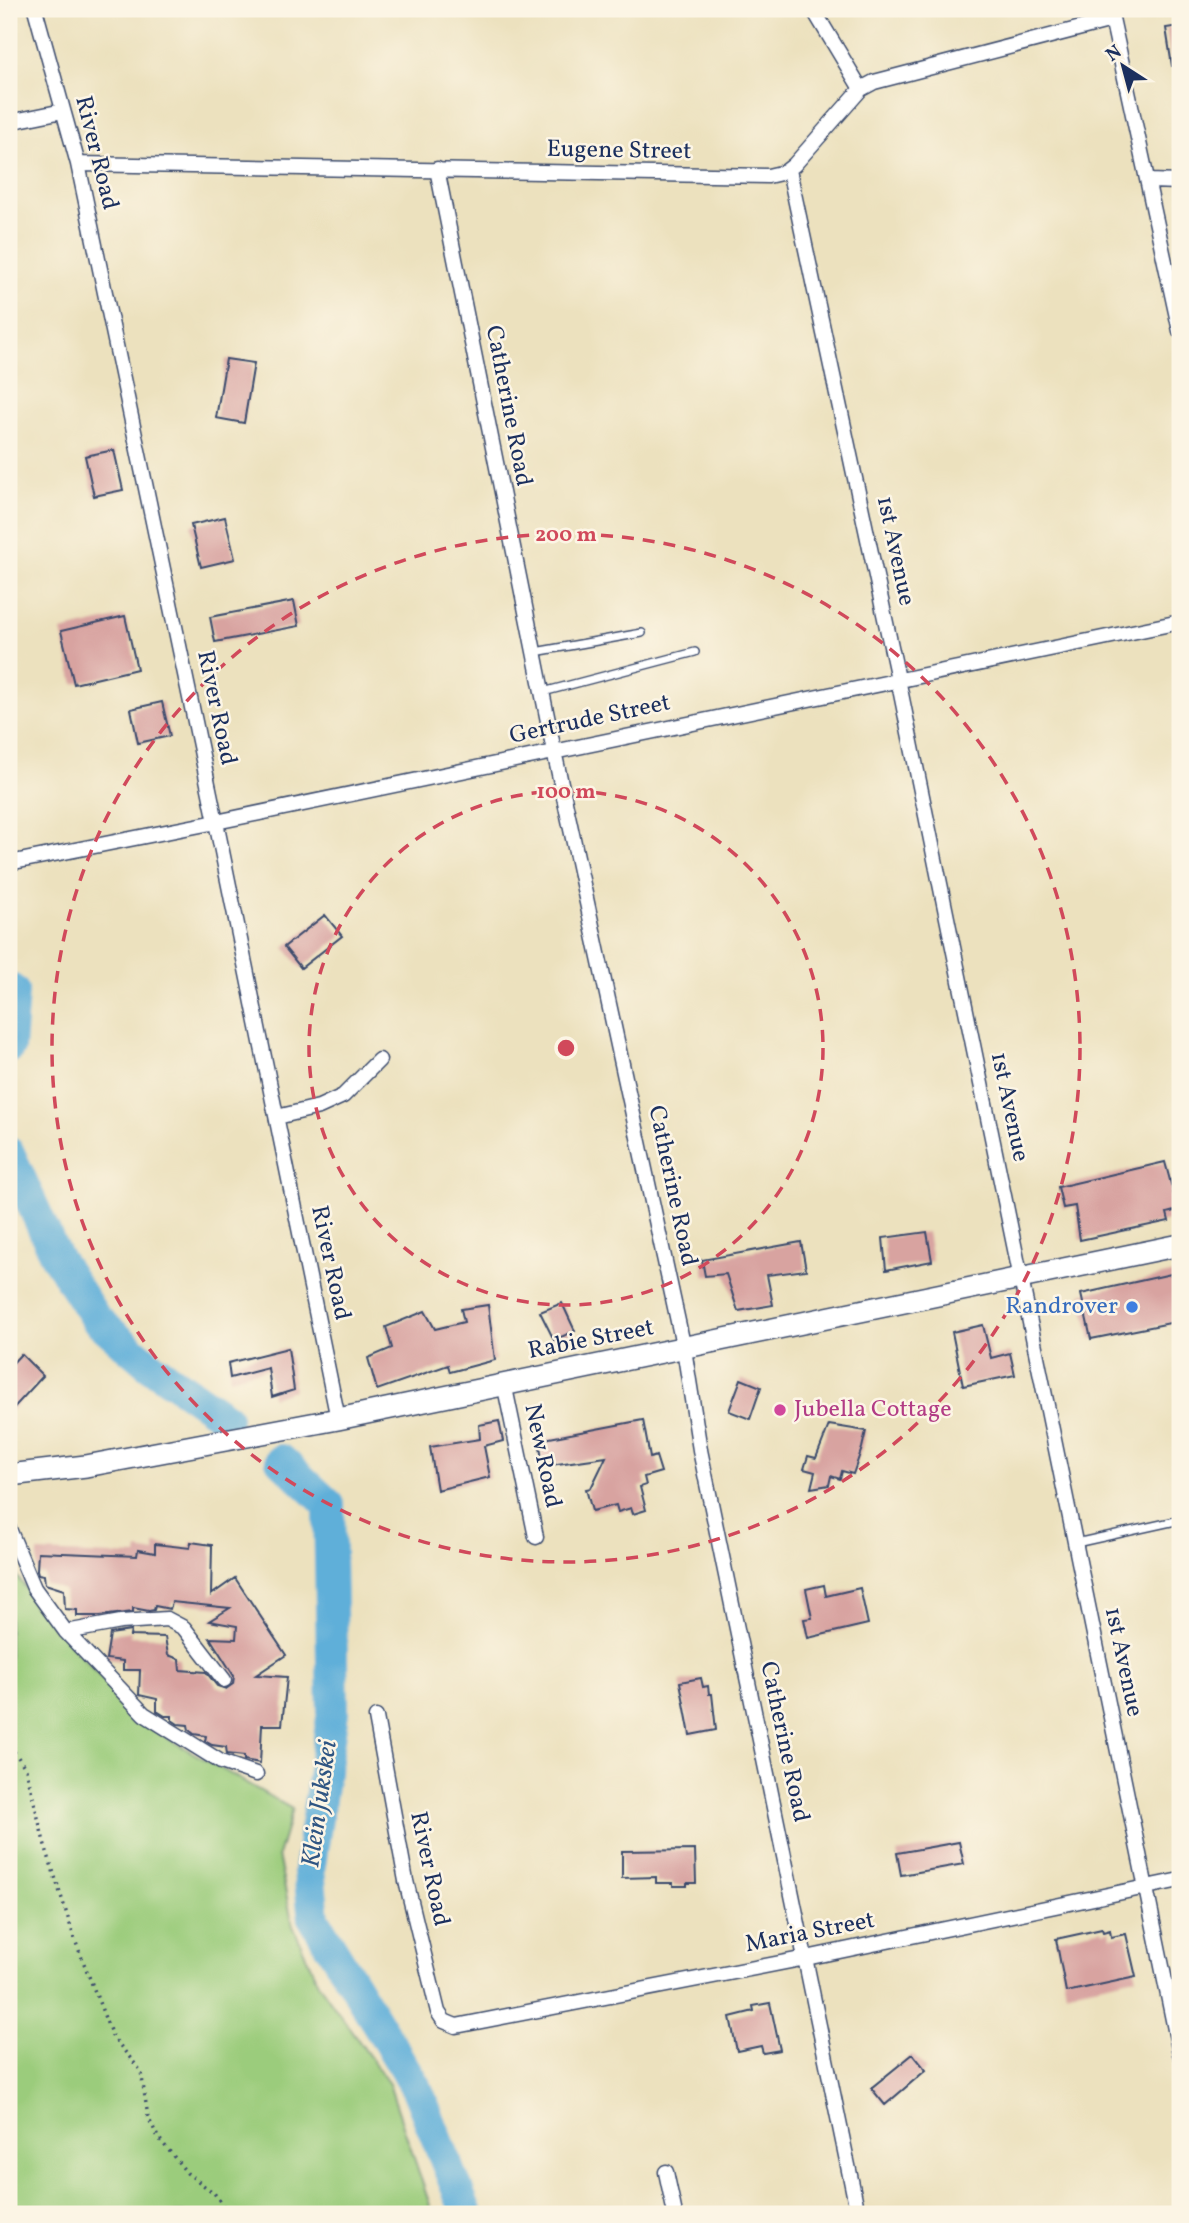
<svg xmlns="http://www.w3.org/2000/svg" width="1189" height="2223" font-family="Vollkorn,serif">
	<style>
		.green { fill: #9bcc7b; stroke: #5b7e6c; stroke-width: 2 }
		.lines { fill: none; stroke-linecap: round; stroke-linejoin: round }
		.river { stroke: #5fafd9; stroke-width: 32 }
		.building { fill: #d8a3a0 }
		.lane-casing { stroke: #3a4a6c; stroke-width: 10 }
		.street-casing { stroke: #3a4a6c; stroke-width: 17 }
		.secondary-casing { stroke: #3a4a6c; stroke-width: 24 }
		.path { stroke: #3a4a6c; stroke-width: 3.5; stroke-dasharray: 2 5; stroke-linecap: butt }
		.lane { stroke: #fff; stroke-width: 7 }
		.street { stroke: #fff; stroke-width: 14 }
		.secondary { stroke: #fff; stroke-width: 21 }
		.ring { fill: none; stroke: #d1495b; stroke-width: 3.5; stroke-dasharray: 12 9 }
		.shop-dot { fill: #3f7fe0; stroke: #fcf5e5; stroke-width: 2.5 }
		.hotel-dot { fill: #d1479c; stroke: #fcf5e5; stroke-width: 2.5 }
		.labels { text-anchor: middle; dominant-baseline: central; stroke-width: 5; stroke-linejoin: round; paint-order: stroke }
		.street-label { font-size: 24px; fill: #1b2f5e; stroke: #fcf5e5 }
		.shop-label { font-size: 24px; fill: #366cbe; stroke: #fcf5e5; text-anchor: end }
		.hotel-label { font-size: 24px; fill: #b23c85; stroke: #fcf5e5; text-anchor: start }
		.water-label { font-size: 26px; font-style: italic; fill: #2f5583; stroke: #fcf5e5 }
		.centre { fill: #d1495b; stroke: #fcf5e5; stroke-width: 3.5 }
		.ring-label { font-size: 21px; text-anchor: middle; font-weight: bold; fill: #d1495b; stroke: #fcf5e5; stroke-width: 5; stroke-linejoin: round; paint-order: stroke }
	</style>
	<rect width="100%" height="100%" fill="#fcf5e5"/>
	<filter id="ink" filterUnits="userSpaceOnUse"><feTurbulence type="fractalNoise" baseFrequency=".0143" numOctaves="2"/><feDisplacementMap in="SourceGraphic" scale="14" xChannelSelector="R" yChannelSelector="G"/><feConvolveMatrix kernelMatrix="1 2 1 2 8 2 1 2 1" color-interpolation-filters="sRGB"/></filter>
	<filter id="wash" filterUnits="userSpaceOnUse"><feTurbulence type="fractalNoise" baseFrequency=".00686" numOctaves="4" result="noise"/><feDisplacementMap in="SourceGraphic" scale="28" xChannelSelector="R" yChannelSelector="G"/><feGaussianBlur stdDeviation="1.57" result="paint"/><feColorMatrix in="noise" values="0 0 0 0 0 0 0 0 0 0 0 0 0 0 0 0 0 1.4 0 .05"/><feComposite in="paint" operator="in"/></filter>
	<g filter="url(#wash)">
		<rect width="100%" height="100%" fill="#ece1be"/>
		<path class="green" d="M9 1567 77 1651 148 1727 292 1809 278 1856 293 1926 318 1983 389 2084 433 2214H9Z"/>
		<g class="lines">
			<path class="river" d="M9 988 13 991 9 1047
				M9 1153 56 1257 96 1319 148 1364 226 1418
				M281 1460 329 1505 333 1712 309 1871 314 1919 417 2089 467 2214"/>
		</g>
		<g id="blocks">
			<path class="building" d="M1180 26V66H1172L1166 28Z
				M226 359 254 363 244 423 216 418Z
				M114 450 123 490 94 496 85 456Z
				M225 517 235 559 201 567 191 525Z
				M294 601 299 626 215 642 210 617Z
				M125 616 137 669 74 684 61 631Z
				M162 702 170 736 138 743 131 709Z
				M325 915 342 936 301 968 284 947Z
				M1165 1162 1178 1210 1167 1213 1169 1221 1080 1240 1075 1206 1063 1208 1058 1187Z
				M927 1232 932 1261 886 1270 883 1238Z
				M801 1242 806 1270 767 1275 773 1305 738 1311 726 1274 705 1276 702 1260Z
				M1180 1272V1321L1091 1339 1081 1294Z
				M562 1303 575 1331 554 1340 540 1312Z
				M488 1305 495 1360 450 1372 448 1365 377 1390 368 1358 392 1348 386 1327 425 1311 435 1329 464 1322 461 1309Z
				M983 1325 991 1358 1010 1353 1015 1375 963 1386 952 1332Z
				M288 1348 294 1390 272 1397 268 1368 230 1378 228 1363Z
				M21 1354 43 1376 9 1413V1367Z
				M741 1379 761 1387 750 1419 729 1411Z
				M643 1420 650 1458 656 1456 661 1472 644 1477 646 1485 640 1487 646 1510 633 1514 631 1508 618 1512 616 1505 592 1511 586 1489 591 1488 606 1457 543 1466 539 1440Z
				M499 1421 503 1441 484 1446 490 1477 437 1490 430 1447 480 1439 479 1425Z
				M829 1425 866 1431 862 1448 853 1474 842 1471 840 1479 831 1476 829 1485 811 1488 815 1472 804 1469 808 1456 816 1458Z
				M191 1542 212 1545 211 1595 235 1578 286 1655 256 1675 287 1677 282 1725H262L260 1763 244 1760V1756L227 1754 226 1747 212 1745 205 1741 206 1736 194 1734 189 1730 188 1725 178 1724 172 1720V1716H165L157 1711V1699L139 1695 140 1670H123V1661L106 1659 110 1634 131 1631 130 1636 165 1637 168 1655 179 1659 180 1670 206 1672 217 1686 226 1689 233 1684 234 1676 210 1638 236 1639 237 1626 209 1621 230 1608 172 1602 170 1609 155 1606 154 1610 149 1611 133 1608V1612L100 1616H77V1610L65 1609 64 1590 45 1584 44 1575 38 1574 37 1570 38 1552 137 1556 138 1550 155 1553V1544L190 1548Z
				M824 1585 826 1596 860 1588 868 1624 808 1638 804 1619 812 1618 806 1589Z
				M701 1678 703 1687 708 1686 709 1694H712L716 1730 690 1735 680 1682Z
				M959 1842 964 1864 901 1875 897 1853Z
				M695 1850 696 1883H687V1886H673V1883H656V1877L622 1878V1851Z
				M1102 1929 1103 1932 1110 1930 1111 1937 1126 1934 1136 1977 1066 1992 1056 1939Z
				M770 2003 780 2050 763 2053 761 2046 737 2051 730 2017 754 2011 753 2006Z
				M913 2054 926 2070 885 2105 871 2088Z"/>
		</g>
	</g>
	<g filter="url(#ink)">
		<use href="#blocks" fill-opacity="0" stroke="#3a4a6c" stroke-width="2"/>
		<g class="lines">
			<defs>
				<path id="lane" d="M535 652 642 633
					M543 692 695 652
					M1076 1543 1180 1520"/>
				<path id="street" d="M35 9 78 164 216 822 338 1419
					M813 9 861 89
					M1110 9 1180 331
					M9 122 63 111
					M78 164 768 176 785 172 794 165 861 89 874 82 1112 20
					M437 169 554 751 684 1349 700 1450 858 2214
					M789 170 898 679 1180 2054
					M1149 181 1180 182
					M9 863 216 822 1180 622
					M277 1117 319 1107 343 1096 379 1060
					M504 1383 536 1537
					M9 1529 34 1588 66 1632 144 1714 221 1762 256 1774
					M66 1632 121 1622 167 1619 184 1628 224 1680
					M376 1717 406 1881 438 2012 444 2021 456 2026 806 1958 1180 1880
					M666 2172 675 2214"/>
				<path id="secondary" d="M9 1475 86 1466 338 1419 1180 1245"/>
			</defs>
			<use href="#lane" class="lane-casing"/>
			<use href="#street" class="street-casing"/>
			<use href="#secondary" class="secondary-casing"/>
			<path class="path" d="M9 1711V1744L26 1769 44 1842 75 1940 112 2036 141 2071 148 2117 158 2137 187 2173 214 2193 229 2214"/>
			<use href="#lane" class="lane"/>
			<use href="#street" class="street"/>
			<use href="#secondary" class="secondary"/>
		</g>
	</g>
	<g class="ring">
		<circle cx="566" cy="1048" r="257"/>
		<circle cx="566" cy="1048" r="514"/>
	</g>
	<circle class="shop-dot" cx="1132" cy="1307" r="7"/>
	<circle class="hotel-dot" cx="780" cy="1410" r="7"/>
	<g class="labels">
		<g class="street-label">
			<text transform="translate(619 151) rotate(1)">Eugene Street</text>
			<text transform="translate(96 153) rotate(76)">River Road</text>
			<text transform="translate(508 406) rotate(79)">Catherine Road</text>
			<text transform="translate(895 551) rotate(78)">1st Avenue</text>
			<text transform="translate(216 708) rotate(78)">River Road</text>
			<text transform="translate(590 720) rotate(-12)">Gertrude Street</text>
			<text transform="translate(1009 1107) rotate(78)">1st Avenue</text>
			<text transform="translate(672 1186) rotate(78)">Catherine Road</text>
			<text transform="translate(330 1263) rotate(78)">River Road</text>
			<text transform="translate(591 1340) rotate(-11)">Rabie Street</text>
			<text transform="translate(542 1456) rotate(78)">New Road</text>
			<text transform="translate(1123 1662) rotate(78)">1st Avenue</text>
			<text transform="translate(784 1742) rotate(78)">Catherine Road</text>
			<text transform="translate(429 1869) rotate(78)">River Road</text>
			<text transform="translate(810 1933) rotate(-11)">Maria Street</text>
		</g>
		<g class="shop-label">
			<text x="1118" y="1307">Randrover</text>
		</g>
		<g class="hotel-label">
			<text x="794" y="1410">Jubella Cottage</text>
		</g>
		<g class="water-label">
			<text transform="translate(320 1804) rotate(-82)">Klein Jukskei</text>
		</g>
	</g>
	<circle cx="566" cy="1048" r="10" class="centre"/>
	<g class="ring-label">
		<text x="566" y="541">200 m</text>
		<text x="566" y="798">100 m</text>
	</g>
	<rect width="1189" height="2223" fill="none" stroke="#fcf5e5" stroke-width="35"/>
	<g transform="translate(1123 66) rotate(324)" stroke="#fcf5e5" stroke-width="5" paint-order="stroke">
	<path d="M0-5L12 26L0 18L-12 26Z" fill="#1b2f5e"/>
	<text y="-10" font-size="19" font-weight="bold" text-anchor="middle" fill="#1b2f5e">N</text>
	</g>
</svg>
